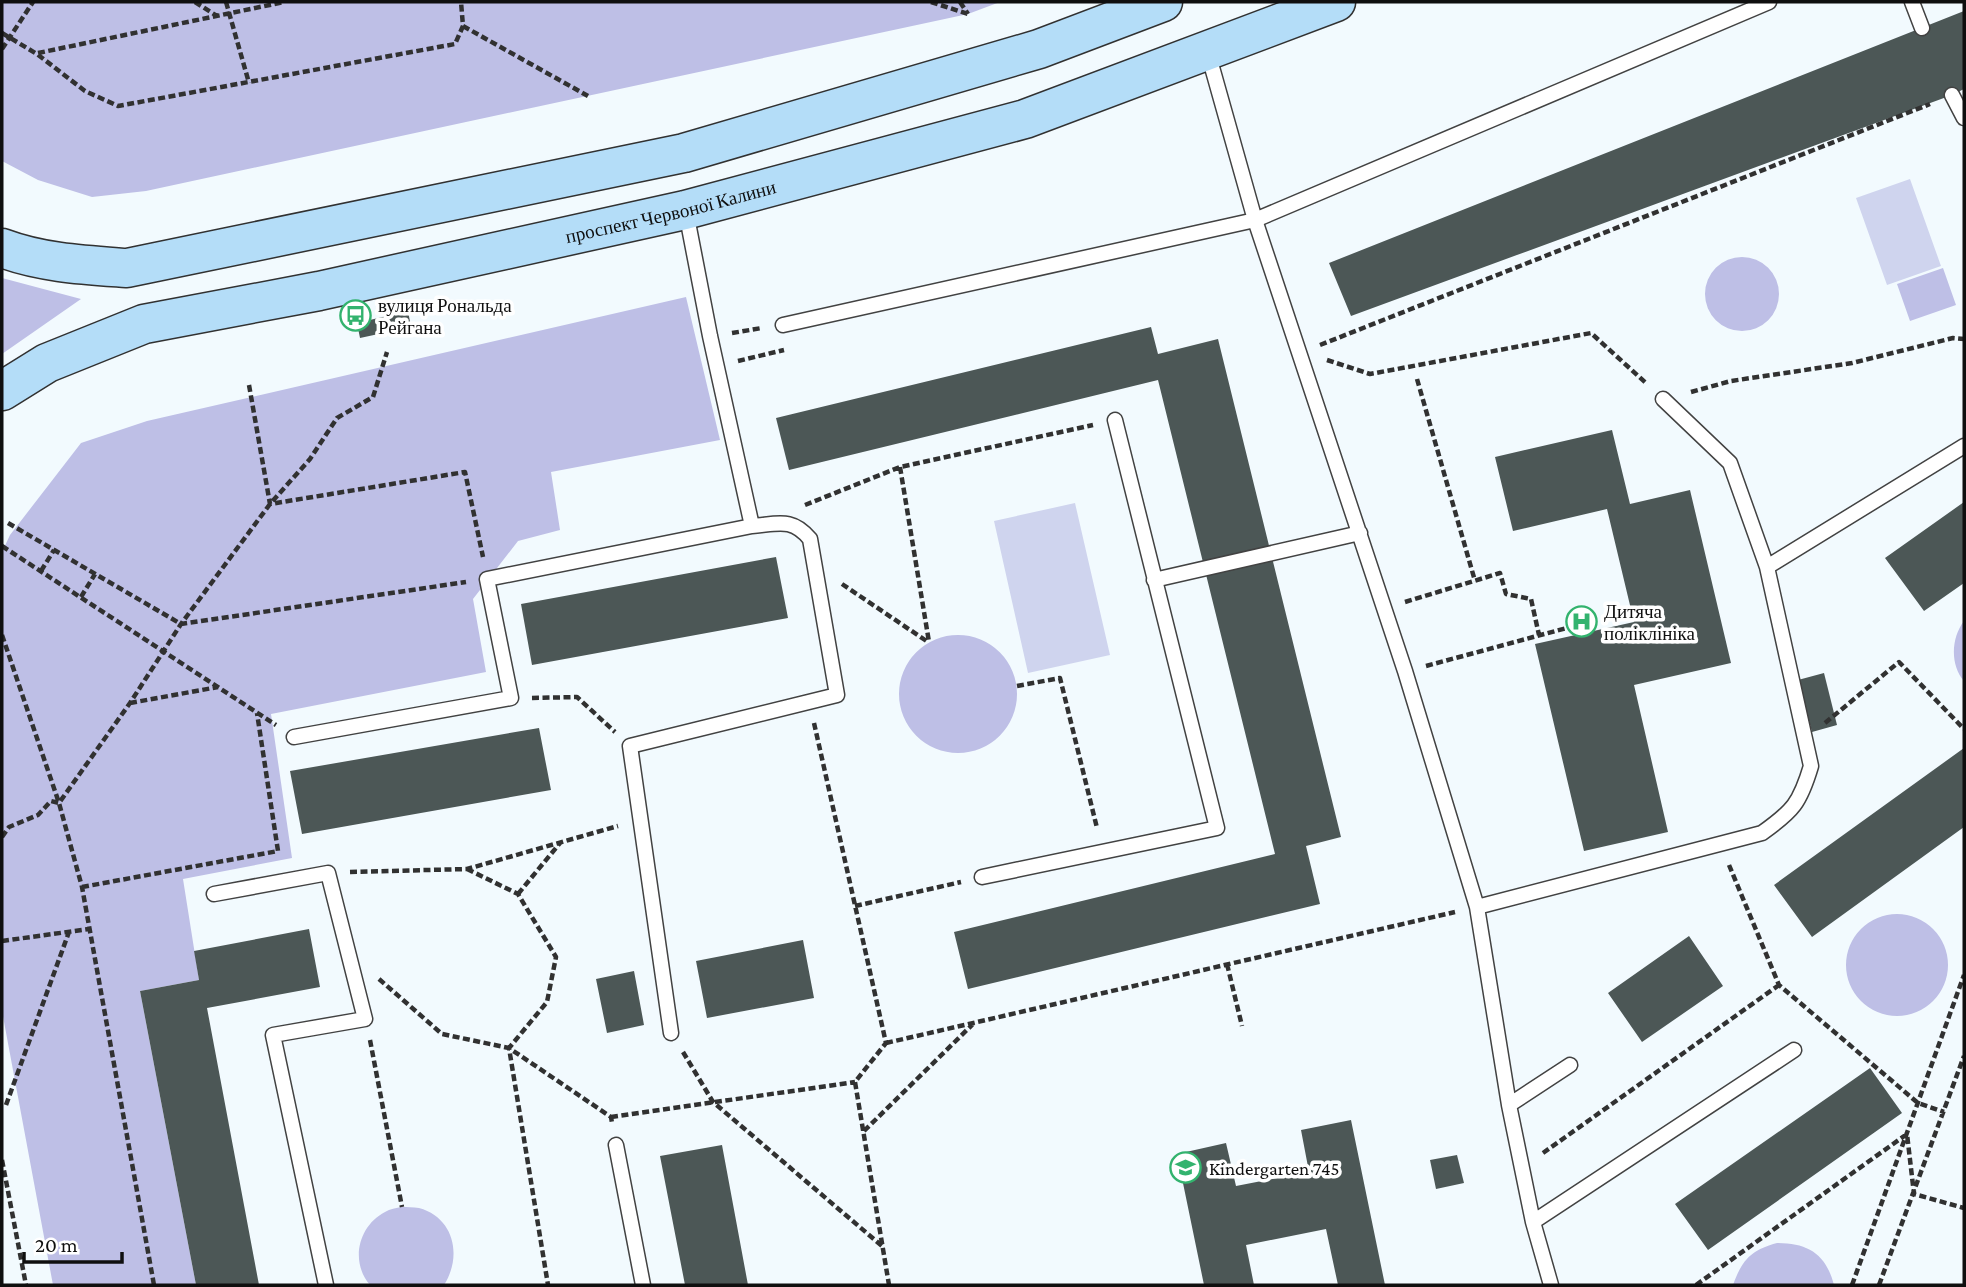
<svg xmlns="http://www.w3.org/2000/svg" width="1966" height="1287" font-family="'Crimson Pro',serif">
	<style>
		.green { fill: #bebfe6 }
		.pitch { fill: #cfd4ee }
		.building { fill: #4c5756 }
		.lines { fill: none; stroke-linecap: round; stroke-linejoin: round }
		.lane-casing { stroke: #424242; stroke-width: 17 }
		.secondary-casing { stroke: #313131; stroke-width: 41 }
		.path { stroke: #313131; stroke-width: 4.5; stroke-dasharray: 7 3.5; stroke-linecap: butt }
		.lane { stroke: #fff; stroke-width: 14 }
		.secondary { stroke: #b4ddf8; stroke-width: 38 }
		.labels { text-anchor: middle; dominant-baseline: central; stroke-width: 7; stroke-linejoin: round; paint-order: stroke }
		.street-label { font-size: 19px; fill: #0f0f0f; stroke: #fff }
		.poi-label { font-size: 19px; fill: #0f0f0f; stroke: #fff; text-anchor: start }
	</style>
	<rect width="100%" height="100%" fill="#f2fafe"/>
	<path class="green" d="M2 2H1000L968 14 146 191 92 197 38 180 2 161Z
		M1705 294a37 37 0 1 1 74 0a37 37 0 1 1-74 0Z
		M1943 268 1956 305 1910 321 1897 284Z
		M2 278 81 299 2 354Z
		M686 297 720 440 551 472 560 530 518 541 473 599 486 672 271 714 292 858 183 879 199 980 140 991 196 1285H53L2 1011V552L10 535 81 443 147 421Z
		M1964 621V681C1950 665 1951 638 1964 621Z
		M899 694a59 59 0 1 1 118 0a59 59 0 1 1-118 0Z
		M1846 965a51 51 0 1 1 102 0a51 51 0 1 1-102 0Z
		M402 1207C407 1207 413 1207 419 1208 455 1218 462 1257 444 1285H370C350 1262 358 1226 385 1212 390 1209 396 1208 402 1207Z
		M1777 1243C1808 1243 1826 1254 1834 1285H1733C1742 1260 1751 1250 1777 1243Z"/>
	<path class="pitch" d="M1910 179 1941 266 1887 285 1856 198Z
		M1075 503 1110 655 1028 673 994 521Z"/>
	<path class="building" d="M1964 11V89L1952 95 1351 316 1329 263Z
		M408 311 411 327 360 338 357 323Z
		M1151 327 1158 354 1218 339 1341 837 1306 846 1320 904 968 989 954 932 1275 854 1158 380 789 470 776 418Z
		M1612 430 1630 504 1690 490 1731 663 1634 685 1668 832 1584 851 1535 644 1634 622 1607 509 1513 531 1495 457Z
		M1964 502V583L1924 611 1885 558Z
		M776 557 788 618 532 665 521 604Z
		M1824 673 1837 725 1812 732 1798 680Z
		M539 728 551 790 302 834 290 771Z
		M1964 748V827L1812 937 1774 885Z
		M309 929 320 987 207 1008 259 1285H196L140 991 199 980 194 951Z
		M1689 936 1723 986 1642 1042 1608 993Z
		M803 940 814 998 707 1018 696 961Z
		M634 971 644 1025 607 1033 596 979Z
		M1870 1068 1902 1113 1708 1250 1675 1204Z
		M1351 1120 1385 1285H1338L1326 1229 1246 1245 1254 1285H1204L1177 1154 1226 1143 1236 1186 1309 1172 1301 1130Z
		M722 1145 748 1285H685L660 1156Z
		M1457 1155 1464 1183 1436 1189 1430 1160Z"/>
	<g class="lines">
		<defs>
			<path id="lane" d="M1912 2 1922 28
				M1208 53 1255 220 1405 671 1477 907 1509 1105 1533 1222 1551 1285
				M1952 95 1964 118
				M783 325 1255 220 1769 2
				M1767 567 1964 446
				M1154 580 1360 533
				M294 737 511 698 487 579 752 526 710 336 686 212
				M982 877 1217 828 1115 420
				M214 894 328 873 365 1019 273 1035 326 1285
				M1477 907 1762 833C1793 811 1800 803 1811 766L1767 567 1730 463 1663 399
				M671 1033 630 746 837 695 810 539C792 517 778 524 752 526
				M1509 1105 1570 1065
				M616 1145 643 1285
				M1533 1222 1794 1050"/>
			<g id="secondary">
				<path d="M2 248C42 263 85 265 127 268L684 153 1039 49 1163 2"/>
				<path id="s1" d="M2 391 47 363 144 324 319 291 685 210 1025 119 1336 2"/>
			</g>
		</defs>
		<use href="#lane" class="lane-casing"/>
		<use href="#secondary" class="secondary-casing"/>
		<path class="path" d="M195 2 217 16
			M226 2 249 83
			M931 2 968 14
			M960 2 968 14
			M463 26 588 96
			M2 33 37 54 85 91 118 106 455 44 463 26 461 2
			M2 49 33 2
			M38 53 284 2
			M732 333 762 328
			M1320 345 1930 104
			M1327 360 1370 374 1591 333 1647 384
			M738 361 784 350
			M1417 379 1475 581
			M249 385 270 504 465 472 483 557
			M1691 392 1731 381 1852 363 1953 338 1964 339
			M900 467 929 642
			M805 505 900 467 1093 425
			M8 523 181 624 466 582
			M2 546 276 725
			M41 571 54 550
			M842 584 928 642
			M81 597 95 574
			M1405 602 1500 573 1506 594 1531 599 1539 635
			M2 635 59 803 82 887 154 1285
			M1426 666 1574 626
			M1017 686 1060 678 1097 828
			M532 698 577 697 615 732
			M130 703 218 687
			M814 723 886 1043 855 1082 889 1285
			M1825 723 1899 662 1964 729
			M2 837 9 827 38 815 51 801 59 803 130 703 181 624 270 504 310 459 337 418 373 397 387 352
			M1729 865 1779 985 1918 1103 1944 1112
			M467 869 518 894 556 957 547 1002 509 1048 548 1285
			M350 872 467 869 618 826
			M82 887 278 851 257 713
			M518 894 560 843
			M855 906 961 882
			M2 941 89 929
			M1227 964 1242 1026
			M379 979 442 1034 509 1048 611 1117 612 1123
			M370 1040 402 1207
			M886 1043 1455 912
			M683 1052 713 1102 882 1246
			M6 1105 69 932
			M611 1117 855 1082
			M864 1131 973 1024
			M1543 1153 1779 985
			M2 1160 26 1285
			M1696 1285 1907 1134 1914 1194 1964 1208
			M1852 1285 1964 975
			M1879 1285 1964 1056"/>
		<use href="#lane" class="lane"/>
		<use href="#secondary" class="secondary"/>
	</g>
	<defs>
		<symbol id="bus-ring" viewBox="-11 -11 22 22"><circle r="9.5" fill="#fff" stroke="#33b36e" stroke-width="1.5"/><path d="M-5-6H5V4H4V6H2V4H-2V6H-4V4H-5ZM-3.5-4V0h7V-4ZM-3.5 1.2v1.5H-2V1.2ZM2 1.2v1.5H3.5V1.2Z" fill="#33b36e"/></symbol>
		<symbol id="hospital-ring" viewBox="-11 -11 22 22"><circle r="9.5" fill="#fff" stroke="#33b36e" stroke-width="1.5"/><path d="M-5-5h3v3.5h4V-5h3V5h-3V1.5h-4V5h-3Z" fill="#33b36e"/></symbol>
		<symbol id="school-ring" viewBox="-11 -11 22 22"><circle r="9.5" fill="#fff" stroke="#33b36e" stroke-width="1.5"/><path d="M0-5L7-2L0 1L-7-2ZM-4 1L0 2.5L4 1V4Q0 6-4 4Z" fill="#33b36e"/></symbol>
	</defs>
	<g fill-rule="evenodd">
		<use href="#bus-ring" x="338" y="298" width="35" height="35"/>
		<use href="#hospital-ring" x="1564" y="604" width="35" height="35"/>
		<use href="#school-ring" x="1168" y="1150" width="35" height="35"/>
	</g>
	<g class="labels">
		<g class="street-label">
			<text stroke="none"><textPath href="#s1" startOffset="696">проспект Червоної Калини</textPath></text>
		</g>
		<g class="poi-label">
			<text x="378" y="305">вулиця Рональда<tspan x="378" dy="22">Рейгана</tspan></text>
			<text x="1604" y="611">Дитяча<tspan x="1604" dy="22">поліклініка</tspan></text>
			<text x="1209" y="1168">Kindergarten 745</text>
		</g>
	</g>
	<rect width="1966" height="1287" fill="none" stroke="#0f0f0f" stroke-width="7"/>
	<path d="M24 1252v10h98v-10" fill="none" stroke="#0f0f0f" stroke-width="3.5"/>
	<text x="35" y="1252" font-size="21" fill="#0f0f0f" stroke="#ffffff" stroke-width="5" paint-order="stroke">20 m</text>
</svg>
